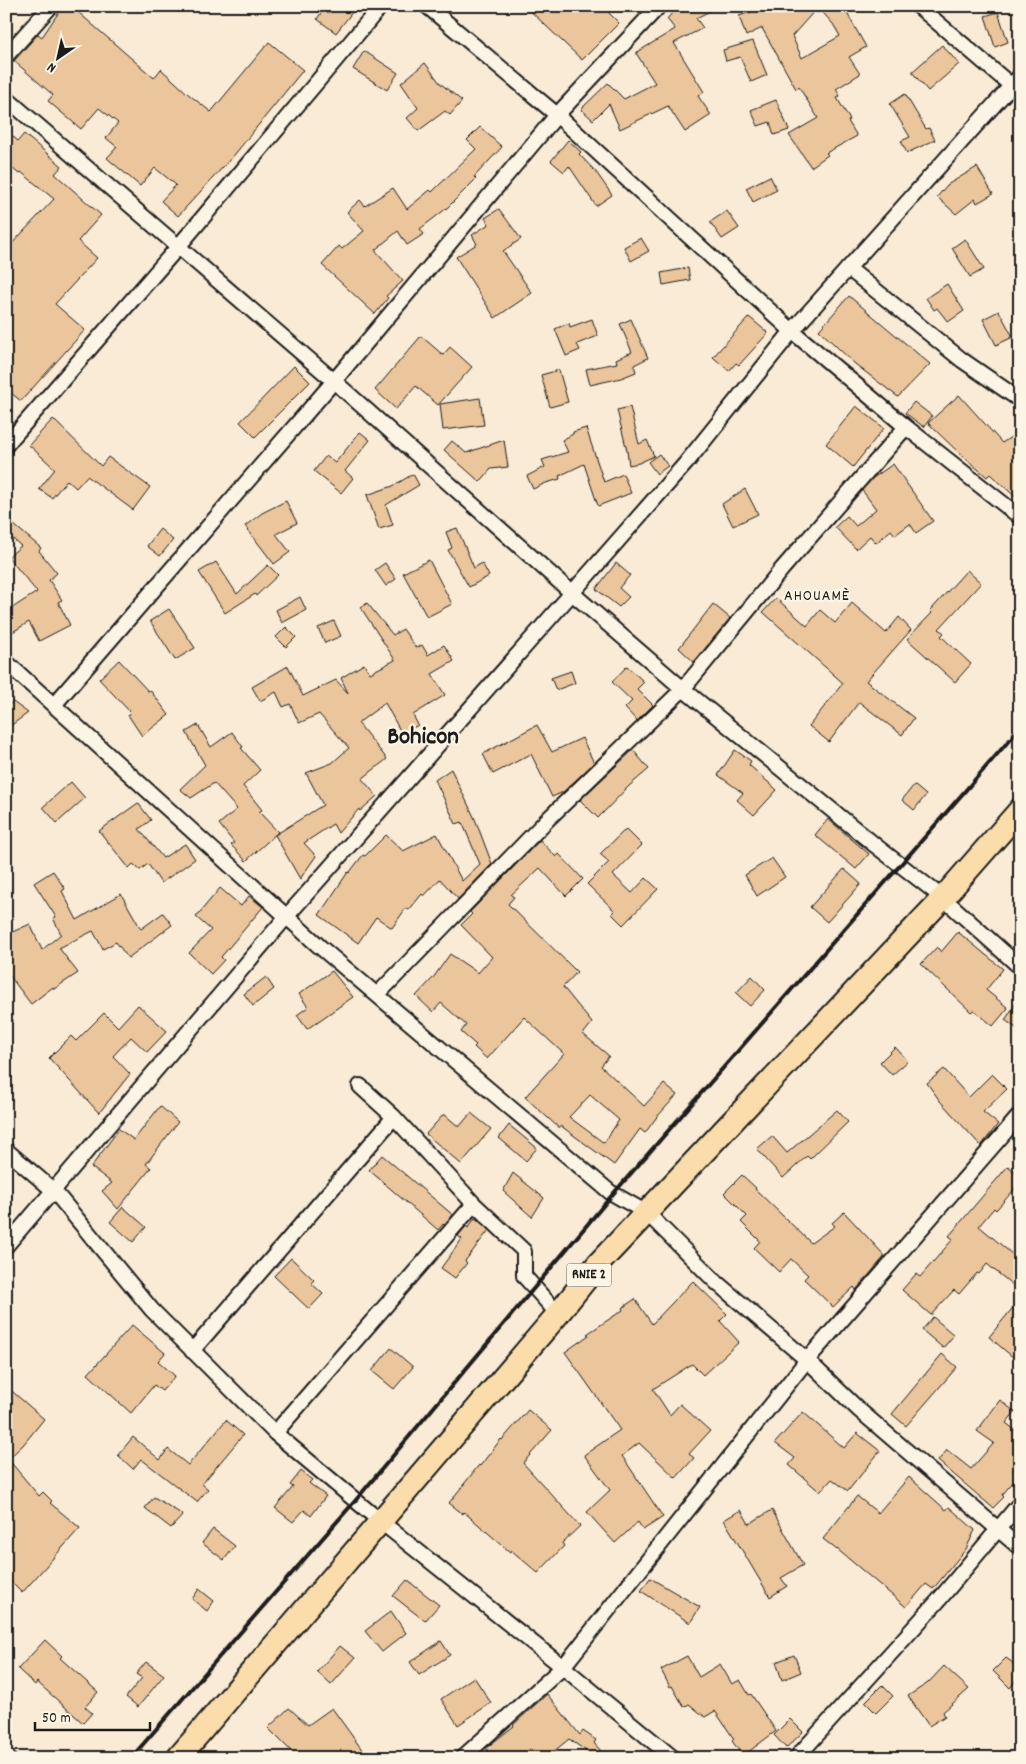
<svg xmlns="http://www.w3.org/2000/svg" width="1026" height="1764" font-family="Dekko,sans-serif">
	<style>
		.building { fill: #ebc59b; stroke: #1c1c1c; fill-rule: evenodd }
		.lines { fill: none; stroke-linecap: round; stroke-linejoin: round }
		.minor-casing { stroke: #1c1c1c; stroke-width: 18 }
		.trunk-casing { stroke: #1c1c1c; stroke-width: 26 }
		.minor { stroke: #fcf5e5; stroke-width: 14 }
		.trunk { stroke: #fbddab; stroke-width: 22 }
		.rail { stroke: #1c1c1c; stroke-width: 4 }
		.labels { text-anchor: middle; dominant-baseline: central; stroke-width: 4.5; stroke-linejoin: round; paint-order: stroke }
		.shield { fill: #fcf5e5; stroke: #5f5d58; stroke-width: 1 }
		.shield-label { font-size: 14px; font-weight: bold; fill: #1c1c1c }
		.neighbourhood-label { font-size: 16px; letter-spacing: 1px; fill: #1c1c1c; stroke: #fcf5e5 }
		.town-label { font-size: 25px; font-weight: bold; fill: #1c1c1c; stroke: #fcf5e5 }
	</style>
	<rect width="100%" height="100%" fill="#f9ebd6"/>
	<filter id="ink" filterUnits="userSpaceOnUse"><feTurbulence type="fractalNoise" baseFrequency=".02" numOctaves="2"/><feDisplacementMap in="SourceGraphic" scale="10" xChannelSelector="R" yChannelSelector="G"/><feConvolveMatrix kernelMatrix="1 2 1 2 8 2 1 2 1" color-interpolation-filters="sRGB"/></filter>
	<g filter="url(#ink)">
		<path class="building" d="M63 6H71L154 78 161 69 187 93 211 112 269 42 303 70 235 154 178 216 161 201 176 185 155 168 140 186 107 158 117 147 106 138 118 123 99 108 81 129 48 101 53 95 14 61 38 34 42 37Z
			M326 6H357L336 33 317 19Z
			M525 6H602L619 23 582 60Z
			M678 6H720L696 18 703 28 674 43 704 92 698 96 711 115 685 132 668 106 620 129 609 104 593 120 581 109 608 83 624 99 655 83 636 53 675 29 667 19Z
			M758 6H843L866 47 849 57 860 74 836 89 840 96 837 98 850 120 848 121 857 136 826 153 828 155 811 167 789 135 818 118 799 87 796 89 762 28 746 36 739 16 759 9ZM818 7 833 24 840 36 802 58 792 36Z
			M998 12 1008 42 995 47 985 16Z
			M753 41 767 75 751 82 740 57 726 61 723 50Z
			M942 45 959 64 928 91 912 72Z
			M364 51 398 73 387 90 353 69Z
			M425 63 440 83 462 101 450 115 445 111 418 131 407 118 418 108 401 83Z
			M905 94 926 129 929 128 935 140 907 153 901 141 910 137 890 104Z
			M776 100 789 130 774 135 770 122 758 126 751 110Z
			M480 127 502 147 474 177 476 179 447 208 420 229 424 234 407 245 398 231 375 250 403 281 386 296 388 298 375 314 322 265 339 246 342 249 364 231 347 212 360 200 365 206 393 188 407 209 430 190 432 192 476 149 467 140Z
			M6 130 18 141 24 134 62 166 55 174 101 215 78 241 97 258 55 304 85 330 21 401 6 389V250L54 199 21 172 19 174 6 163Z
			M568 140 581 152 579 154 596 172 612 195 596 206 569 166 564 172 551 161Z
			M977 167 993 194 977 203 975 199 956 214 937 197 947 185Z
			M770 176 777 190 753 202 746 188Z
			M499 209 521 239 503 251 532 293 495 318 456 257 477 244 472 235 489 224 485 218Z
			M727 211 739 228 722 239 710 222Z
			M641 238 649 251 631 261 624 247Z
			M965 239 984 269 970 277 952 248Z
			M688 268 690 280 663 285 661 273Z
			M947 284 964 311 948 322 937 308 934 310 926 298Z
			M849 296 930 364 898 397 855 364 819 330Z
			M999 311 1013 337 996 345 983 319Z
			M749 317 768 333 739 365 736 363 729 371 713 357Z
			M592 319 598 336 577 344 580 350 566 356 555 329 569 323 570 327Z
			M631 319 648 358 634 365 636 372 621 378 590 385 586 369 617 363 616 359 632 352 620 324Z
			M421 336 443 355 450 347 472 367 438 405 416 386 396 409 375 390Z
			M294 366 310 382 255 437 240 422Z
			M559 370 568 402 550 407 541 375Z
			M959 395 1002 443 1020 431V501L990 474 987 477 958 452 928 423Z
			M480 398 484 425 443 430 440 404Z
			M914 402 932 416 924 427 905 413Z
			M856 406 884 428 853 467 826 444Z
			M630 407 639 444 647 440 654 456 639 463 629 465 627 451 617 410Z
			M53 419 101 466 108 457 150 487 133 510 87 476 76 488 67 480 52 498 39 489 55 469 29 445Z
			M586 428 604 482 623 474 631 493 598 506 584 464 559 476 560 479 546 483 533 489 527 476 545 467 542 460 568 452 562 440 573 434V432Z
			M360 432 370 440 345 471 353 478 341 493 314 471 326 456 335 463Z
			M504 440 508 467 491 469 480 482 444 450 452 441 466 453Z
			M659 454 668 466 657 474 648 462Z
			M893 464 933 521 916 533 910 524 895 535 891 530 876 543 870 536 856 549 835 527 847 516 856 526 876 509 862 490 873 478Z
			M413 474 419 485 386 505 393 525 379 529 367 495 393 486Z
			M745 489 758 514 733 526 722 504Z
			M286 501 297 523 276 534 290 552 274 564 245 526 262 513Z
			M6 518 41 548 39 551 57 573 49 580 62 600 58 602 70 625 39 641 29 622 6 636V612L37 592 8 557 21 546 6 533Z
			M457 528 474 568 482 563 489 576 469 587 448 550 452 548 446 532Z
			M160 529 173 540 160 556 147 546Z
			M429 560 452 604 427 617 403 573Z
			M216 562 237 594 268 565 278 575 256 596 255 594 225 613 199 572Z
			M385 563 396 579 386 586 375 570Z
			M616 563 630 575 619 588 629 597 619 607 596 589Z
			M967 570 981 583 939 629 944 633 941 636 971 664 955 682 907 639 932 613 930 611Z
			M300 597 306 610 282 623 276 610Z
			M776 598 807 626 820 610 835 623 852 603 886 633 899 617 911 630 866 681 914 718 902 735 859 702 829 742 809 726 843 683 763 612Z
			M367 603 393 635 403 629 416 648 422 645 428 655 444 645 454 661 432 674 445 695 413 715 418 725 402 734 385 703 358 723 387 759 362 779 377 796 360 811 359 809 338 833 333 824 304 843 316 856 300 879 275 835 323 805 306 773 332 763 349 748 319 714 299 723 290 704 283 707 276 692 260 701 252 687 288 666 303 696 336 680 348 693 341 678 364 664 370 673 395 660 361 608Z
			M713 604 730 618 694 662 679 648Z
			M169 609 195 648 175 660 150 621Z
			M334 621 341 636 325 643 318 628Z
			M286 627 296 637 286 647 276 637Z
			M119 660 148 691 150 690 169 715 142 736 128 715 131 713 99 679Z
			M627 666 644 682 637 689 653 705 637 721 625 708 632 701 612 682Z
			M571 671 575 683 556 690 551 678Z
			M13 702 28 713 6 729V706Z
			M198 725 211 747 232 732 243 747 241 748 260 770 243 786 262 810 259 812 278 832 246 861 231 845 234 843 219 824 237 809 214 783 191 798 180 789 205 765 186 732Z
			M537 725 552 752 582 738 594 763 563 792 552 797 531 754 493 774 483 754Z
			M633 750 649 769 629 786 598 818 580 800Z
			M735 750 751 761 749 765 777 790 754 815 737 800 743 793 718 775Z
			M451 769 475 819 492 864 458 899 440 879 424 896 422 894 409 910 406 908 392 928 376 917 358 943 319 915 348 872 349 873 363 855 365 856 386 835 403 851 437 834 462 881 480 864 462 822 456 824 435 780Z
			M71 782 85 798 57 823 43 807Z
			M914 785 926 795 914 810 902 800Z
			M138 803 151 820 139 829 163 858 185 844 195 859 161 883 148 864 140 870 133 864 129 868 99 831Z
			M828 819 869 854 856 869 815 835Z
			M626 829 642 845 613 875 632 893 646 878 658 889 623 925 612 914 615 911 587 884 609 862 600 854Z
			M540 840 556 857 559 854 583 879 566 896 540 868 511 895 514 897 508 904 577 972 563 987 592 1023 583 1034 609 1056 601 1066 644 1106 664 1084 677 1095 656 1118 645 1133 640 1129 614 1165 561 1126 559 1128 525 1097 564 1054 524 1017 487 1059 474 1047 476 1045 461 1032 466 1025 441 1003 433 1012 416 996 433 978 450 954 478 973 492 957 461 925 472 914 470 912ZM590 1095 619 1120 604 1143 569 1117Z
			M772 858 785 877 757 896 745 875Z
			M844 869 861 884 827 922 810 907Z
			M53 871 65 889 62 891 77 920 121 894 141 929 163 913 172 925 128 958 116 942 103 949 93 931 59 948 78 973 54 989 53 987 31 1004 6 971V935L30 924 42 950 61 934 53 918 56 917 34 883Z
			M220 888 241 906 249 896 263 907 221 957 224 960 211 974 189 953 211 930 196 917Z
			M958 932 1003 969 986 990 1008 1008 993 1026 974 1010 971 1012 921 964 937 947 941 952Z
			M332 971 353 997 307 1029 297 1015 308 1007 299 994Z
			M752 976 765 990 750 1006 736 993Z
			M266 977 274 989 253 1006 244 994Z
			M1020 997V1031L1005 1020Z
			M138 1005 167 1031 147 1052 131 1037 113 1056 130 1074 99 1113 49 1058 71 1036 76 1041 104 1013 118 1027Z
			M895 1047 908 1061 892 1075 880 1062Z
			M944 1069 969 1097 992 1074 1007 1089 983 1112 998 1124 981 1146 940 1101 927 1083Z
			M160 1106 178 1122 146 1164 151 1168 118 1209 102 1191 112 1183 91 1167 119 1129 134 1140Z
			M837 1110 848 1122 810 1159 807 1156 783 1178 757 1149 772 1136 787 1153Z
			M471 1113 491 1129 461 1164 426 1134 444 1114 459 1127Z
			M509 1125 537 1148 526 1161 499 1138Z
			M382 1155 453 1215 444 1225 443 1224 438 1230 369 1170Z
			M1008 1166 1020 1176V1183L996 1210 994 1208 979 1226 1012 1254 1020 1245V1291L987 1264 979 1274 977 1273 959 1294 954 1290 931 1315 902 1290 916 1274 920 1277 953 1239 949 1236Z
			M513 1173 544 1198 532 1217 503 1191Z
			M742 1175 756 1188 755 1189 811 1243 835 1226 832 1223 844 1212 885 1256 856 1290 854 1287 833 1307 804 1279 808 1275 791 1259 779 1272 754 1248 760 1241 741 1222 747 1216 724 1193Z
			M123 1207 146 1227 133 1242 110 1222Z
			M475 1218 489 1230 465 1261 467 1263 455 1278 441 1268 462 1239 458 1236 466 1226 468 1228Z
			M291 1258 314 1280 311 1283 323 1294 309 1309 274 1276Z
			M693 1281 727 1314 720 1321 739 1342 703 1375 692 1364 653 1389 670 1415 680 1404 710 1431 689 1454 694 1458 676 1478 639 1443 622 1456 663 1517 643 1530 638 1522 615 1543 587 1512 610 1490 584 1455 620 1430 565 1352 589 1335 587 1334 623 1310 622 1308 635 1299 652 1324Z
			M1020 1299V1363L989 1337Z
			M933 1317 954 1335 943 1348 922 1330Z
			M132 1325 165 1353 158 1361 175 1376 162 1391 154 1385 131 1413 88 1374Z
			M391 1348 413 1367 394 1389 372 1371Z
			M942 1354 957 1367 906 1426 892 1414Z
			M6 1386 44 1419 23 1445 8 1459 39 1496 43 1492 52 1501 50 1503 80 1528 22 1593 6 1577Z
			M1000 1400 1015 1412 1006 1423 1020 1434V1462L1013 1470 1019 1475 1002 1495 1004 1497 993 1508 938 1461 947 1450 971 1469 994 1443 977 1431Z
			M528 1410 552 1430 523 1463 580 1526 562 1543 564 1546 538 1573 511 1550 510 1552 464 1512 463 1514 449 1503 479 1465 480 1466 501 1439 502 1440Z
			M803 1412 844 1448 857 1433 880 1451 848 1491 832 1479 820 1492 789 1465 795 1458 775 1443Z
			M226 1420 243 1435 202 1484 208 1489 197 1502 141 1459 133 1469 118 1455 133 1437 160 1460 168 1449 188 1465Z
			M301 1471 312 1480 309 1483 326 1496 311 1516 304 1510 293 1522 275 1508 293 1487 290 1485Z
			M909 1477 946 1510 949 1507 975 1530 966 1549 933 1589 926 1584 906 1607 837 1549V1550L823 1539 857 1496 878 1513Z
			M154 1497 183 1515 171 1528 145 1508Z
			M741 1510 749 1524 772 1510 803 1565 781 1578 787 1586 770 1597 724 1520Z
			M213 1529 235 1546 224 1560 202 1543Z
			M650 1578 700 1607 690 1623 641 1591Z
			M407 1580 439 1605 425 1621 393 1596Z
			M199 1589 214 1601 207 1611 192 1599Z
			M391 1611 406 1633 382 1652 365 1631Z
			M45 1640 62 1656 60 1658 98 1692 85 1707 92 1713 83 1723 37 1682 35 1685 18 1669Z
			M441 1641 450 1655 419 1675 410 1662Z
			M340 1646 355 1658 331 1685 317 1672Z
			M794 1655 801 1672 782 1680 776 1662Z
			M687 1656 699 1677 720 1664 732 1684 740 1680 749 1695 751 1694 776 1731 743 1756 732 1741 734 1739 715 1711 705 1717 689 1704 684 1707 672 1686 670 1687 661 1670Z
			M1006 1658 1020 1668V1675L1010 1688 993 1671Z
			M146 1662 164 1675 138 1707 126 1697 142 1678 136 1674Z
			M944 1666 969 1689 943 1712 945 1716 929 1726 908 1696 928 1683Z
			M474 1677 491 1703 458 1725 441 1699Z
			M882 1685 893 1696 876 1713 865 1702Z
			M547 1694 580 1735 583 1731 596 1740 594 1743 607 1758H596L569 1739 553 1752 557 1758H492L486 1748 514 1726 513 1725Z
			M289 1708 308 1725 332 1708 368 1758H298L268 1728Z
			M790 1719 803 1732 786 1748 774 1735Z"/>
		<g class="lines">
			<defs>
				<path id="minor" d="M427 6 557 115 792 331 906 427 1020 517
					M918 6 1020 93
					M6 56 51 6
					M6 98 334 381 572 593 683 689 876 846 943 898 1020 967
					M848 268 962 360 1020 400
					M6 445 178 247 381 6
					M6 662 319 946 610 1192 647 1213 716 1282 807 1360 859 1410 1020 1548
					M54 705 334 381 557 115 659 6
					M377 995 547 820 683 689 782 569 906 427
					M360 1086 394 1117 474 1204 524 1251V1276L558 1314
					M6 1150 54 1191 152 1310 275 1433 380 1521 563 1667 673 1758
					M6 1246 287 916 572 593 686 463 792 331 1020 76
					M192 1351 394 1117
					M275 1433 474 1204
					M6 1756 8 1758
					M462 1758 563 1667 807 1360 1020 1115
					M796 1758 938 1601 1020 1503"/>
				<path id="trunk" d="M178 1758 558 1314 598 1264 943 898 1020 810"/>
			</defs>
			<use href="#minor" class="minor-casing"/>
			<use href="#trunk" class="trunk-casing"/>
			<use href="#minor" class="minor"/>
			<use href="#trunk" class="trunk"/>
			<path class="rail" d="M131 1758 355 1501 613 1194 1020 728"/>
		</g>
	</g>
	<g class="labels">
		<rect class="shield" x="566.5" y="1263.5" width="45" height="23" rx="4"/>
		<g class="shield-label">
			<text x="589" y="1275">RNIE 2</text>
		</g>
		<g class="neighbourhood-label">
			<text x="817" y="596">AHOUAMÈ</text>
		</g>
		<g class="town-label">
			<text x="423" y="738">Bohicon</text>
		</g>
	</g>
	<rect width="1026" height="1764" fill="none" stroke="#fcf5e5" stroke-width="25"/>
	<rect x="12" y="12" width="1001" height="1739" fill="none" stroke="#1c1c1c" stroke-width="2" filter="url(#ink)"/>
	<g transform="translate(58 58) rotate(214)" stroke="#fcf5e5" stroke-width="4" paint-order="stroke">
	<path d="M0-4L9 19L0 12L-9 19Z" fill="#1c1c1c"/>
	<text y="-8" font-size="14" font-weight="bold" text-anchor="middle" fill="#1c1c1c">N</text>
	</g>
	<path d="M35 1722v8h115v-8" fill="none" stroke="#1c1c1c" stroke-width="2.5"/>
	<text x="42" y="1722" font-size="15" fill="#1c1c1c" stroke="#fcf5e5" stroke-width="4" paint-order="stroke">50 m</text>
</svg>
